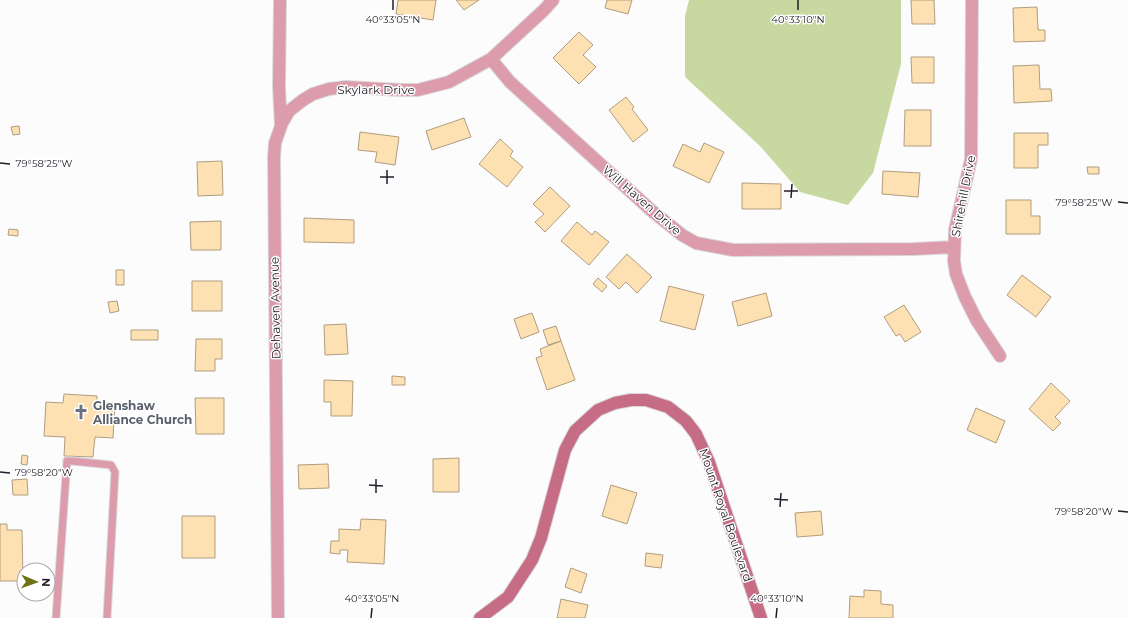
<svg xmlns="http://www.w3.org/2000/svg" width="1128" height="618" font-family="Montserrat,sans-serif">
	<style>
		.green { fill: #c7d9a0 }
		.building { fill: #fee1b3; stroke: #b09d7f }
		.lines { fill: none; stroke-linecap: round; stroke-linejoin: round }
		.service-casing { stroke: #d9d8da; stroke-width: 9 }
		.minor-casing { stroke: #d9d8da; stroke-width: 14 }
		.secondary-casing { stroke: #d9d8da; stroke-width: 14 }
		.service { stroke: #dc9cac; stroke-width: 7 }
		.minor { stroke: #dc9cac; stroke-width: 12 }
		.secondary { stroke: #c76c85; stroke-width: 12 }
		.ticks { fill: none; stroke: #231d29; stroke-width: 1.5 }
		.labels { text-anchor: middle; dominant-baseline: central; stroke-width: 3; stroke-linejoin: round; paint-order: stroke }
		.street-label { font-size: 12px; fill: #231d29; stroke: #fff }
		.worship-label { font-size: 12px; font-weight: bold; fill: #5b616d; stroke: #fff; text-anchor: start }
		.ticks-label { font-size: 10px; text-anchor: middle; fill: #231d29; stroke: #fff; stroke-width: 3; stroke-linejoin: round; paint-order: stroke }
	</style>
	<rect width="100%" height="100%" fill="#fcfcfc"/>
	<path class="green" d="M689 0H901V64L873 173 848 205 800 192 760 146 685 77V16Z"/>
	<path class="building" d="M398 0H436L433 20 396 14Z
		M456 0H479L464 10Z
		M607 0H632L628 14 605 8Z
		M911 0H934L935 24H912Z
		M1037 7 1038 30H1045V41L1014 42 1013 8Z
		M579 32 593 45 583 55 596 67 579 84 553 58Z
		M911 57H934V83H912Z
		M1039 65 1040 89H1051L1052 101 1014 103 1013 66Z
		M626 97 634 107 632 109 648 130 633 142 609 110Z
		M905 110H931V146H904Z
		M464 118 471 137 432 150 426 131Z
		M19 126 20 134 13 135 11 127Z
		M360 132 399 137 395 165 375 162 377 152 358 150Z
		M1014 133H1048V145H1038V168H1014Z
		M500 139 513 151 510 156 523 167 507 187 479 164Z
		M704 143 724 152 709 183 673 166 683 144 700 152Z
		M222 161 223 195 198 196 197 162Z
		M1087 167H1099V174H1088Z
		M883 171 920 173 918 197 882 194Z
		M742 183 781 184V209H742Z
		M550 187 570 206 545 232 535 222 544 214 533 204Z
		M1006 200H1031V216H1040V234H1006Z
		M304 218 354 220V243L304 242Z
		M221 221V250H191L190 222Z
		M577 222 592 235 595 231 609 242 589 265 561 241Z
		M9 229 18 230V236L8 235Z
		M627 254 652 277 637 293 626 282 619 289 606 277Z
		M116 270H124V285H116Z
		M1022 275 1051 297 1036 317 1007 295Z
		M598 278 607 286 602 292 593 284Z
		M192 281H222V311H192Z
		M669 286 704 295 695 330 660 321Z
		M766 293 772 316 738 326 732 302Z
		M117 301 119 311 110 313 108 302Z
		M904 305 921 332 905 342 900 334 896 336 884 317Z
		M532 313 539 332 521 339 514 319Z
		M346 324 348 354 325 355 324 325Z
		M556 326 561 341 548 345 543 330Z
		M131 330H158V340H131Z
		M196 339H222V359H215V371H195Z
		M561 341 575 380 547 390 536 358 542 356 540 349Z
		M392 376 405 377V385H392Z
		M324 380 353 381 352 416H331V402H324Z
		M1051 383 1070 401 1055 417 1061 423 1053 431 1029 409Z
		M64 394 97 396V402L115 403 113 438 95 437 93 457 64 456 65 437 44 436 46 402 63 403Z
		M195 398H224V434H196Z
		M976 408 1005 421 996 443 967 430Z
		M22 455 28 456 27 465 21 464Z
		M459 458V492H433V459Z
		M328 464 329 488 299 489 298 465Z
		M27 479 28 495H13L12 480Z
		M611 485 637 493 627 524 602 516Z
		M821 511 823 535 797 537 795 513Z
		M182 516H215V558H182Z
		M361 519 386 520 384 564 347 562 348 550H340V554L330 553 331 541H339V529L360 530Z
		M0 524H7V530H22L23 581H0Z
		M646 553 663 555 661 568 645 566Z
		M571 568 587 574 581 593 565 587Z
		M864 590 881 591V604L893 605V618H849L850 596 864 597Z
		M561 599 588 605 585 618H557Z"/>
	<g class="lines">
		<defs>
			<path id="service" d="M56 618 67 461H72L111 465 115 472 107 618"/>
			<path id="minor" d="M972 0 971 159 955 230 954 261 956 274 965 297 977 321 1000 356
				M491 59 510 82 652 211 682 235 696 243 733 250 914 249 954 247
				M281 125 289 111 303 100 313 94 329 89 346 87 401 90H418L449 82 491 59 544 10 553 0
				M278 618 274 157 275 143 281 126 279 87 280 0"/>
			<path id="secondary" d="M480 618 508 597 532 560 541 538 565 450 575 431 598 410 615 403 631 400H646L668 407 686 421 696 434 709 462 761 618"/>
		</defs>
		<use href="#service" class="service-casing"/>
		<use href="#minor" class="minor-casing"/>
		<use href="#secondary" class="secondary-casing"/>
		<use href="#service" class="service"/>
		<use href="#minor" class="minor"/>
		<use href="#secondary" class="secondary"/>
	</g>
	<path class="ticks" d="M393 10V0M798 10V0M0 163 10 164M380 177H394M387 184V170M784 191H798M791 198 792 184M1118 202 1128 203M0 472 10 473M369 485 383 486M376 493V479M774 499 788 500M780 507 781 493M1118 511 1128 512M371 618 372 608M776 618 777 608"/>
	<defs>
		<symbol id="church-bare" viewBox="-9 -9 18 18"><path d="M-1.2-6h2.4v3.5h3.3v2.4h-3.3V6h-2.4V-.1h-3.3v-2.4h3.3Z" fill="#6b7280" stroke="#fff" stroke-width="2.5" paint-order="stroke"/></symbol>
	</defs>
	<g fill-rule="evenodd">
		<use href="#church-bare" x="70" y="401" width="22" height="22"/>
	</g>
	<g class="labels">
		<g class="street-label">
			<text x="376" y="89">Skylark Drive</text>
			<text transform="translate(963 196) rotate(-79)">Shirehill Drive</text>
			<text transform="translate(642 200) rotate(41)">Will Haven Drive</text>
			<text transform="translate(275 308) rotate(-91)">Dehaven Avenue</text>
			<text transform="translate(726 515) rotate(71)">Mount Royal Boulevard</text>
		</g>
		<g class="worship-label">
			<text x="93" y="405">Glenshaw<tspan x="93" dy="14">Alliance Church</tspan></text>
		</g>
	</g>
	<g class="ticks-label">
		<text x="393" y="23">40°33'05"N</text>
		<text x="798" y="23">40°33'10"N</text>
		<text x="44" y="167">79°58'25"W</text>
		<text x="1084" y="206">79°58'25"W</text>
		<text x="44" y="476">79°58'20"W</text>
		<text x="1084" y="515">79°58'20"W</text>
		<text x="372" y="602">40°33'05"N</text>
		<text x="777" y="602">40°33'10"N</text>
	</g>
	<g transform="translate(36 582) rotate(92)"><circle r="19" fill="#ffffff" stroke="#a7a5a9"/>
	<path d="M0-3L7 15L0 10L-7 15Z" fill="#6e7116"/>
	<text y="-6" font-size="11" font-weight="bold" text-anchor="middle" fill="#231d29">N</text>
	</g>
</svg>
